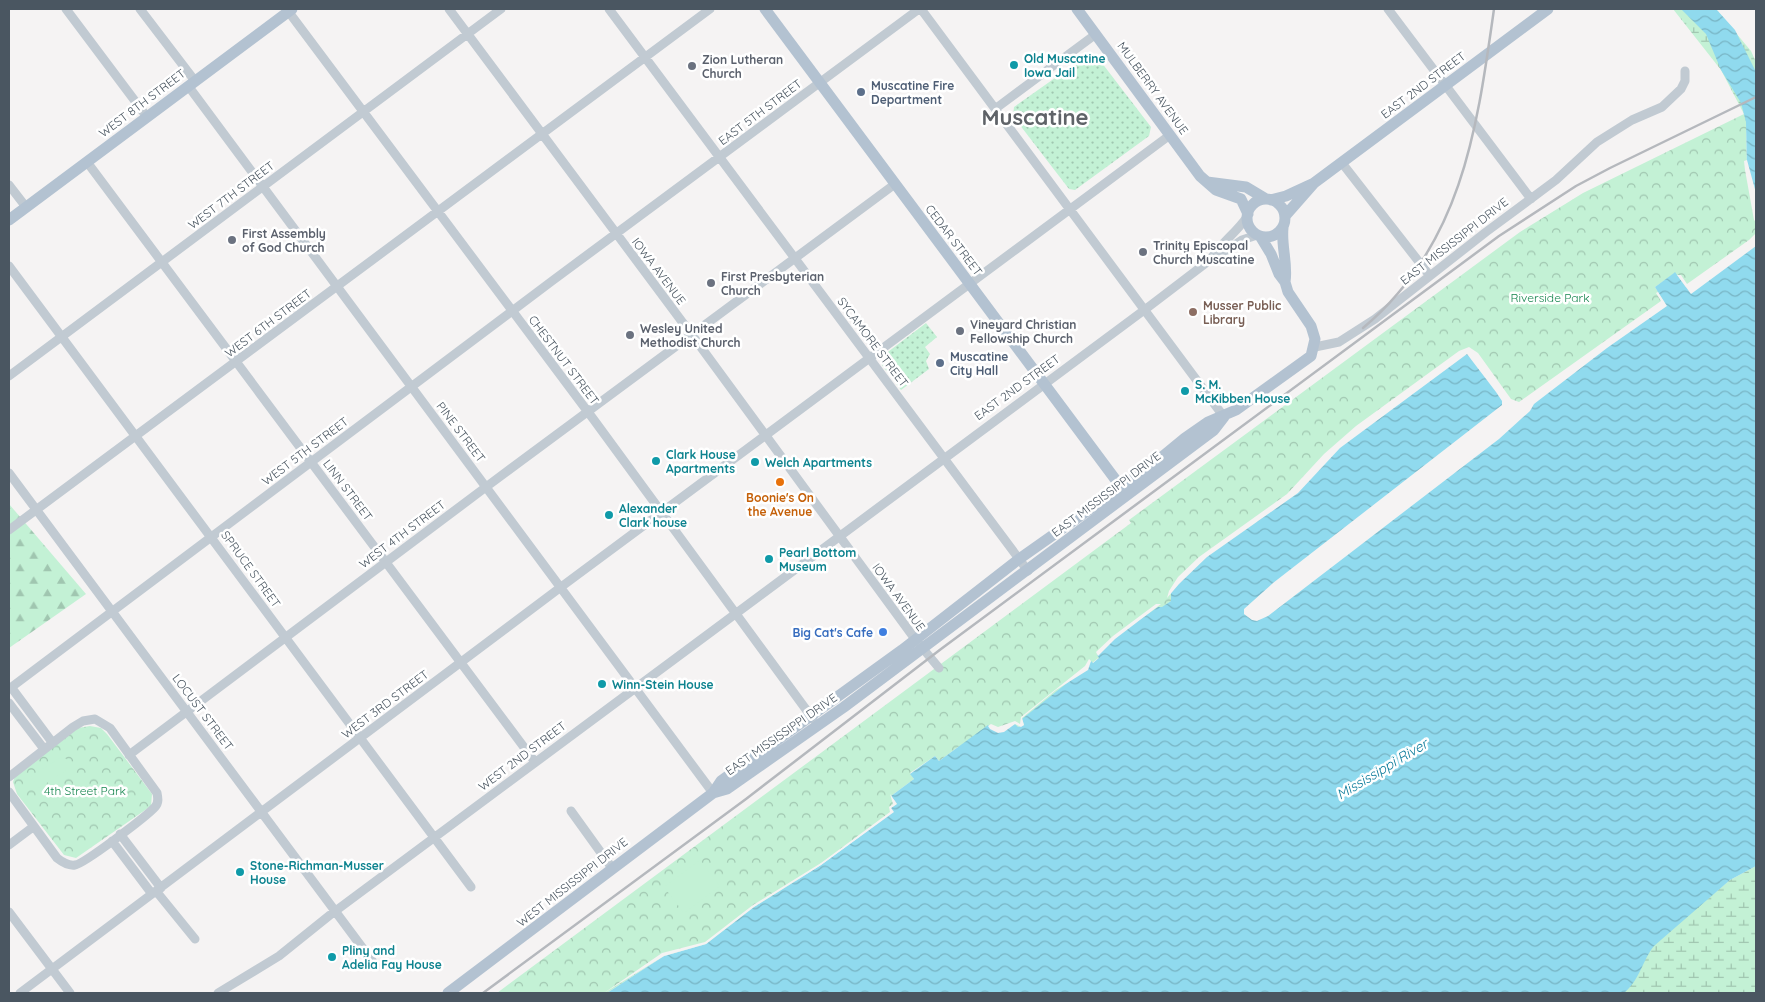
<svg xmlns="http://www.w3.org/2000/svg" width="1765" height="1002" font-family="Quicksand,sans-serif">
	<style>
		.grass { fill: url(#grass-dots) }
		.forest { fill: url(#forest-firs) }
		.wetland { fill: url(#wetland-marsh) }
		.park { fill: url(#park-crowns) }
		.pitch { fill: #c3f1d5 }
		.water { fill: url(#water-waves) }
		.pier { fill: #f5f3f3 }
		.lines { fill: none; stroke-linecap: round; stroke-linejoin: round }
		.minor { stroke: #c1cad2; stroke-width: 9 }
		.major { stroke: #b3c2d1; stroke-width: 11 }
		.rail { stroke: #b5b8bd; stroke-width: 2.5 }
		.culture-dot { fill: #0f9aa8; stroke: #fff; stroke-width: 2 }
		.worship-dot { fill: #6b7280; stroke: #fff; stroke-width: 2 }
		.service-dot { fill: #5c6f8a; stroke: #fff; stroke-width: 2 }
		.education-dot { fill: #8d6e63; stroke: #fff; stroke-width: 2 }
		.food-dot { fill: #e8710a; stroke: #fff; stroke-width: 2 }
		.shop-dot { fill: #3f7fe0; stroke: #fff; stroke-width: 2 }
		.labels { text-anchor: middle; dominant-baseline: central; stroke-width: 5; stroke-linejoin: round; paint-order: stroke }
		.culture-label { font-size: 12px; font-weight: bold; fill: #0d838f; stroke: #fff; text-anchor: start }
		.worship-label { font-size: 12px; font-weight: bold; fill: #5b616d; stroke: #fff; text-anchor: start }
		.service-label { font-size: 12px; font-weight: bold; fill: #4e5e75; stroke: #fff; text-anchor: start }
		.street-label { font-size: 12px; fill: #4a5661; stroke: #fff }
		.park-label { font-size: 12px; fill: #17864f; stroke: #fff }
		.education-label { font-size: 12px; font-weight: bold; fill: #785e54; stroke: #fff; text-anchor: start }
		.food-label { font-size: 12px; font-weight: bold; fill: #c56008; stroke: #fff }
		.shop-label { font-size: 12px; font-weight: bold; fill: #366cbe; stroke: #fff; text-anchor: end }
		.water-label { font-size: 14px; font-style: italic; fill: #0c7c9b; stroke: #fff }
		.town-label { font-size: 22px; font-weight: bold; fill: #5f6368; stroke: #fff }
	</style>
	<defs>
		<pattern id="grass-dots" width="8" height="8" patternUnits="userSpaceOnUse" patternTransform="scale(1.25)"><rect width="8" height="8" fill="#c3f1d5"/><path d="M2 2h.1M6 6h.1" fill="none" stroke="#a0c6b0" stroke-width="1.8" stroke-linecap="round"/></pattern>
		<pattern id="forest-firs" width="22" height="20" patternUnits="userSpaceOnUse" patternTransform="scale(1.25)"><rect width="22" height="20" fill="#c3f1d5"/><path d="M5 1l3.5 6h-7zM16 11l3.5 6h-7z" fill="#a0c6b0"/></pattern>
		<pattern id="wetland-marsh" width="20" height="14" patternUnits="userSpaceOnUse" patternTransform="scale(1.25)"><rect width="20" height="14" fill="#c3f1d5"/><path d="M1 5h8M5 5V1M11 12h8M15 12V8" fill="none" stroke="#a0c6b0"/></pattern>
		<pattern id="park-crowns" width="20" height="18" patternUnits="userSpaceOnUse" patternTransform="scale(1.25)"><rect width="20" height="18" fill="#c3f1d5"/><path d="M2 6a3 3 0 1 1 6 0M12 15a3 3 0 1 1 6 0" fill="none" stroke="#a0c6b0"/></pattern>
		<pattern id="water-waves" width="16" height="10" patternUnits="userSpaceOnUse" patternTransform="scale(1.25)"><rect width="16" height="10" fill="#90daee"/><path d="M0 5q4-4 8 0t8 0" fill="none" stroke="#78b4c4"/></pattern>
	</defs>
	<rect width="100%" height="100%" fill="#f5f3f3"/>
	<path class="grass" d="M1089 54H1095L1151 127 1149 136 1075 190 1069 189 1013 116 1014 107Z
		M926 323 937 337 925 347 930 354 926 361 929 369 901 390 882 365 880 358Z"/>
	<path class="forest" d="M9 504 86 594 9 648Z"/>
	<path class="wetland" d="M1673 9H1716L1751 51 1756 62V193L1744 114 1721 70Z
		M1756 866V993H1595L1730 880Z"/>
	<path class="park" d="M1744 114 1746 122 1747 170 1756 219V235L1751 242 1686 287 1675 273 1655 287 1665 302 1519 405 1288 496 1171 601 1092 663 1024 725 958 747 939 761 935 756 910 773 914 779 891 796 897 804 894 812 706 944 664 956 607 993H497L1131 523 1129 520 1520 232 1583 193Z
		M90 726 101 728 107 734 152 794 151 806 76 858 64 855 17 794 13 782 15 776 78 728Z"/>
	<path class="pitch" d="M63 756 73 766 39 788 31 776Z
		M700 860 720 886 684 913 664 887Z"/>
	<path class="water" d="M1681 9H1716L1735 30 1756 72V219L1747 170 1746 122 1741 103 1721 70 1706 34Z
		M1756 235V866L1730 880 1654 946C1642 961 1640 980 1624 993H607L664 956 706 944 754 907 821 865 893 812 891 808 897 804 891 796 914 779 910 774 935 756 939 761 988 725 997 730 1015 724 1018 727 1024 725 1022 719 1087 667 1091 661 1093 663 1099 658 1097 655 1115 637 1158 607H1162L1171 601V592L1201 559 1288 496 1325 456 1468 350 1510 400 1519 405 1664 302 1655 287 1674 273 1675 272 1686 287 1751 242Z"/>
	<path class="pier" d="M1747 160 1756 193V222L1754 220 1745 170 1744 161Z
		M1756 233V246L1691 294 1677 275H1681L1687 284 1749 240Z
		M1658 292 1667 306 1607 348 1534 404 1530 411 1499 439 1268 616 1257 621 1252 620 1244 614V609L1273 583 1502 405V401L1496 392 1467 354 1340 448 1298 493 1207 557 1179 584 1167 598 1169 591 1178 577 1199 557 1287 494 1324 454 1356 426 1459 351 1469 347 1478 353 1511 399 1519 402 1661 301 1656 293Z
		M1156 604H1161L1115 639 1098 656 1096 652 1113 636Z
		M1089 659 1091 661 1088 670 1056 690 1022 718 1024 725 1021 727 1015 724 1004 732 998 733 990 729 988 726 991 724 998 727 1015 721 1020 724 1021 717 1085 666Z
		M890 794 897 804 891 808 894 812 821 865 754 907 706 944 664 956 604 993 662 953 705 942 753 905 821 863 890 812 889 807 893 804Z"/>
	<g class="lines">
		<path class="minor" d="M66 9 147 117
			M140 9 195 81
			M449 9 692 335 915 639 939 668
			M609 9 1028 571
			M921 9 1224 417
			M1388 9 1531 199
			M288 11 594 420 813 719
			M189 87 713 793
			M995 109 1096 34
			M87 162 535 762
			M1342 163 1430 276
			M9 185 26 207
			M1210 260 1217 257 1242 240 1257 235
			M9 266 471 887
			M1315 347 1339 342 1375 319 1486 232 1556 180 1597 142 1632 120 1662 107 1681 89 1685 81V71
			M9 376 501 9
			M9 473 376 966
			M9 530 710 9
			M11 687 52 742
			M9 689 552 281 919 9
			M9 703 44 749
			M129 755 486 487 895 184
			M9 777 73 727 83 721 95 719 110 728 157 793C158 798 159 803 155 807 147 816 84 864 75 865 68 866 62 862 57 858L9 792
			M571 811 612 868
			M120 834 161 888
			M112 841 152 894
			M9 845 33 827
			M156 891 195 939
			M9 912 70 993
			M20 993 561 587 1170 135
			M218 993 279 956 330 915 1151 305 1210 260C1220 244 1236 233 1247 217"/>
		<path class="major" d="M765 9 1121 487
			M1077 9 1200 176 1216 190 1241 199 1248 214
			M1207 182 1246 187 1266 199
			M1247 218a19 19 0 1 1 38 0a19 19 0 1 1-38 0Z
			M1271 200 1286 196 1312 184
			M1285 216 1314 183 1548 9
			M9 220 292 9
			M1283 228C1281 246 1288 264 1285 282
			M713 793 727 789 844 707 1214 430 1224 417
			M448 993 713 793 721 781 902 650 1019 559 1151 466 1185 438 1208 422 1236 410 1311 356 1315 339 1311 326 1288 292 1285 282 1279 274 1271 254 1260 236"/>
		<path class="rail" d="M1363 328C1462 245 1477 129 1494 9
			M483 993 746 799 941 649 1499 236 1576 186 1610 168 1756 97"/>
	</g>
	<g class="culture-dot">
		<circle cx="1014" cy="65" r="5"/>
		<circle cx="1185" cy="391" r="5"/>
		<circle cx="656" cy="461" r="5"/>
		<circle cx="755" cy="462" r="5"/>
		<circle cx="609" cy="515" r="5"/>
		<circle cx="769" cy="559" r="5"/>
		<circle cx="602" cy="684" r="5"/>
		<circle cx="240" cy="872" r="5"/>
		<circle cx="332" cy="957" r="5"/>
	</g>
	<g class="worship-dot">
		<circle cx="692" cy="66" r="5"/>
		<circle cx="232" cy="240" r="5"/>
		<circle cx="1143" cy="252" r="5"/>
		<circle cx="711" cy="283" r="5"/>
		<circle cx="960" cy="331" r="5"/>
		<circle cx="630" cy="335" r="5"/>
	</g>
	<g class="service-dot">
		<circle cx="861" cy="92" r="5"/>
		<circle cx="940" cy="363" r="5"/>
	</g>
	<circle class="education-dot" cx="1193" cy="312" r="5"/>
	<circle class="food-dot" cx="780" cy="482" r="5"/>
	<circle class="shop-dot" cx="883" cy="632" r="5"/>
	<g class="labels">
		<g class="culture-label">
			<text x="1024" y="58">Old Muscatine<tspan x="1024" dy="14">Iowa Jail</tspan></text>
			<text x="1195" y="384">S. M.<tspan x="1195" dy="14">McKibben House</tspan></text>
			<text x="666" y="454">Clark House<tspan x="666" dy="14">Apartments</tspan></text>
			<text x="765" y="462">Welch Apartments</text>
			<text x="619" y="508">Alexander<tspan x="619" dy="14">Clark house</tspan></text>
			<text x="779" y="552">Pearl Bottom<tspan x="779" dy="14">Museum</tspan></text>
			<text x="612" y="684">Winn-Stein House</text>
			<text x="250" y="865">Stone-Richman-Musser<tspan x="250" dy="14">House</tspan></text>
			<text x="342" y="950">Pliny and<tspan x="342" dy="14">Adelia Fay House</tspan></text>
		</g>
		<g class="worship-label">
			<text x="702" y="59">Zion Lutheran<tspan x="702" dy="14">Church</tspan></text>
			<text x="242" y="233">First Assembly<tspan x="242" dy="14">of God Church</tspan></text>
			<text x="1153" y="245">Trinity Episcopal<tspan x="1153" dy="14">Church Muscatine</tspan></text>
			<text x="721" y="276">First Presbyterian<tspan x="721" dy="14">Church</tspan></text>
			<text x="970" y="324">Vineyard Christian<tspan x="970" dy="14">Fellowship Church</tspan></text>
			<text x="640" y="328">Wesley United<tspan x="640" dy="14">Methodist Church</tspan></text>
		</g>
		<g class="service-label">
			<text x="871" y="85">Muscatine Fire<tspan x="871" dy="14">Department</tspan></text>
			<text x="950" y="356">Muscatine<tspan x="950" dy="14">City Hall</tspan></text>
		</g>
		<g class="street-label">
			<text transform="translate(1423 85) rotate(-37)">EAST 2ND STREET</text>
			<text transform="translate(1153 88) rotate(54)">MULBERRY AVENUE</text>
			<text transform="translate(142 103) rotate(-37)">WEST 8TH STREET</text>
			<text transform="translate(760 112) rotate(-37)">EAST 5TH STREET</text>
			<text transform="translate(231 195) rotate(-37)">WEST 7TH STREET</text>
			<text transform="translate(954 240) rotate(53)">CEDAR STREET</text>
			<text transform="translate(1454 241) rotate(-38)">EAST MISSISSIPPI DRIVE</text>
			<text transform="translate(659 271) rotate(53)">IOWA AVENUE</text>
			<text transform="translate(268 323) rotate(-37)">WEST 6TH STREET</text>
			<text transform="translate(873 342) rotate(53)">SYCAMORE STREET</text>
			<text transform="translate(564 360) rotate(53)">CHESTNUT STREET</text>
			<text transform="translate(1017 387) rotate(-36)">EAST 2ND STREET</text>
			<text transform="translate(461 432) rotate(53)">PINE STREET</text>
			<text transform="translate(305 451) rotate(-37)">WEST 5TH STREET</text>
			<text transform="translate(348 490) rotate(53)">LINN STREET</text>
			<text transform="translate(1106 494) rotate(-37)">EAST MISSISSIPPI DRIVE</text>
			<text transform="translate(402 534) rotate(-37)">WEST 4TH STREET</text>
			<text transform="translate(251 569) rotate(54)">SPRUCE STREET</text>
			<text transform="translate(899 597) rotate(54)">IOWA AVENUE</text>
			<text transform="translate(385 704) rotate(-37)">WEST 3RD STREET</text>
			<text transform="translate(203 712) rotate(53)">LOCUST STREET</text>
			<text transform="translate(781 734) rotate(-35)">EAST MISSISSIPPI DRIVE</text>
			<text transform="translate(522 756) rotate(-37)">WEST 2ND STREET</text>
			<text transform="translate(572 882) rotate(-38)">WEST MISSISSIPPI DRIVE</text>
		</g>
		<g class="park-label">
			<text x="1550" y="297">Riverside Park</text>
			<text x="85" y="790">4th Street Park</text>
		</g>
		<g class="education-label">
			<text x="1203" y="305">Musser Public<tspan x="1203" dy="14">Library</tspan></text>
		</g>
		<g class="food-label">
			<text x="780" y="497">Boonie's On<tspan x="780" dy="14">the Avenue</tspan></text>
		</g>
		<g class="shop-label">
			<text x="873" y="632">Big Cat's Cafe</text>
		</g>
		<g class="water-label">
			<text transform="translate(1382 769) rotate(-31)">Mississippi River</text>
		</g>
		<g class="town-label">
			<text x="1035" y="117">Muscatine</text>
		</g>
	</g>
	<rect width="1765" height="1002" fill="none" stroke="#4a5661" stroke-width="20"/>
</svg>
